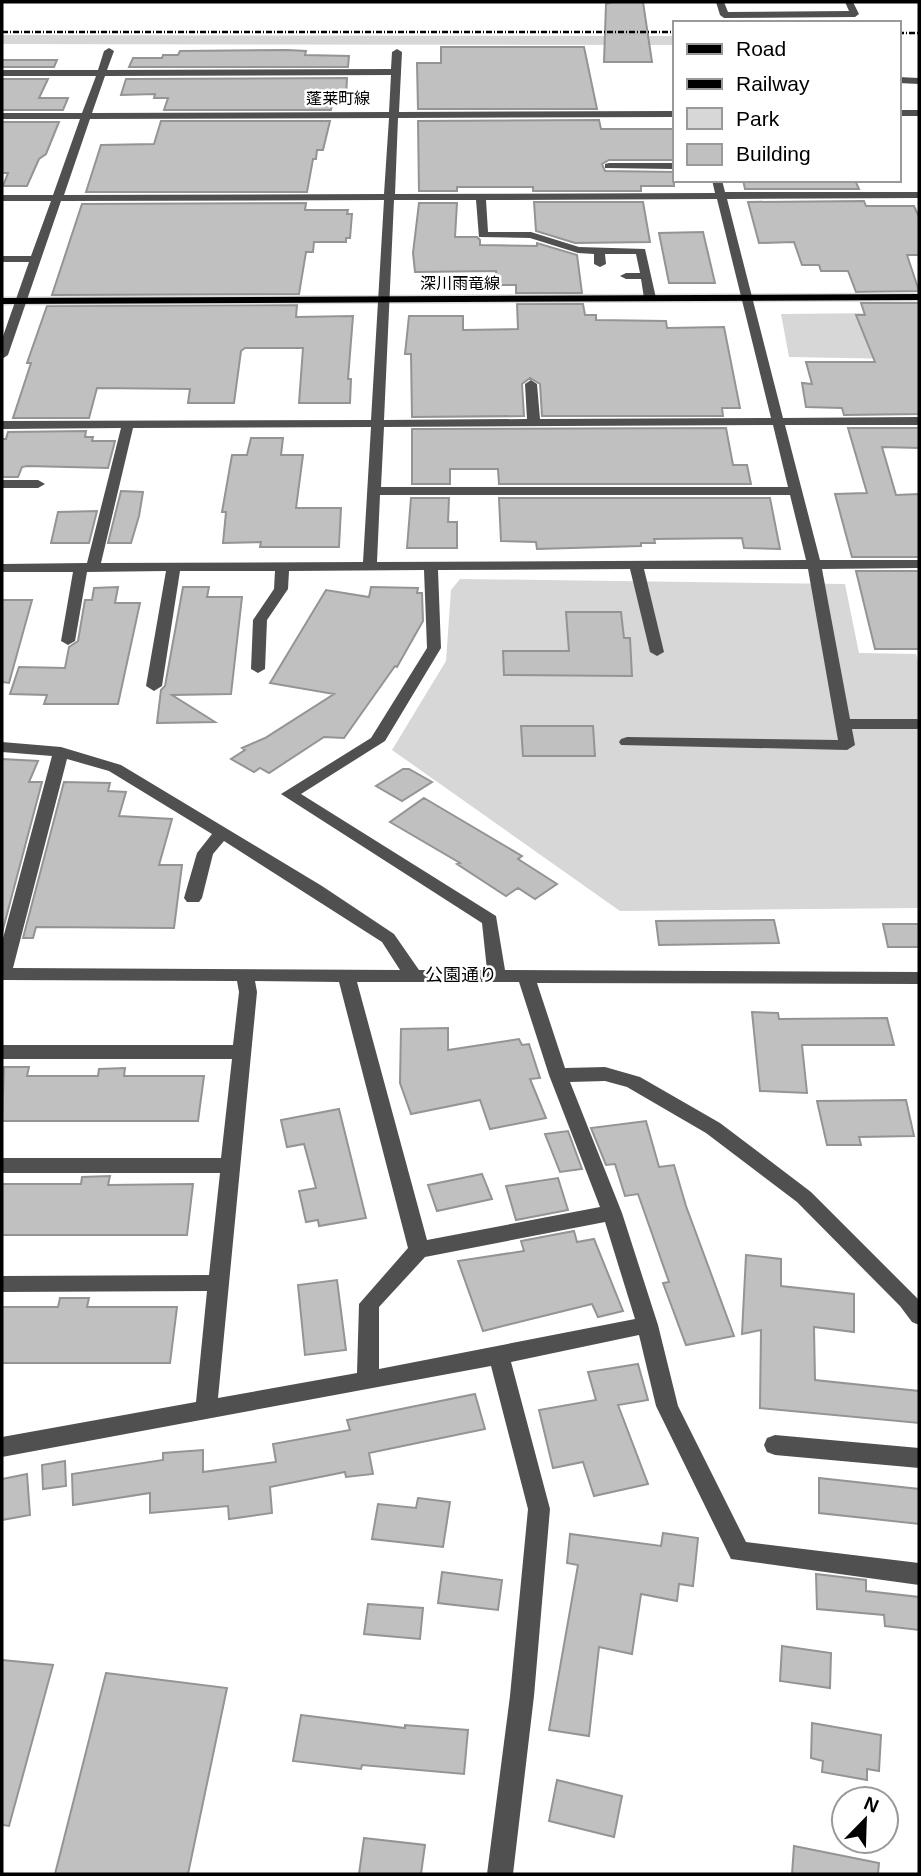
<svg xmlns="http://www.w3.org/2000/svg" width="921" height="1876" font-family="Arial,'Noto Sans JP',sans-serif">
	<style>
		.green { fill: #d7d7d7 }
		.building { fill: #c0c0c0; stroke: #949494; stroke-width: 2 }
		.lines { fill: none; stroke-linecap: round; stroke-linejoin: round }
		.major-casing { stroke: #dbdbdb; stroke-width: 3 }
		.minor { fill: #505050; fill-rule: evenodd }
		.major { fill: #000; fill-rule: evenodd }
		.rail { stroke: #000; stroke-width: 2.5; stroke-dasharray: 6 2 1 2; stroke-linecap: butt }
		.labels { text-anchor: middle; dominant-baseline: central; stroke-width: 5; stroke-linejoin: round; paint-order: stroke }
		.far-street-label { font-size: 16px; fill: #000; stroke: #fff }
		.street-label { font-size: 18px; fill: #000; stroke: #fff }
	</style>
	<rect width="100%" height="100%" fill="#fff"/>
	<path class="green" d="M2 35 674 36V45L2 44Z
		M883 313 899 359 789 357 781 314Z
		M460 579 845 584 859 653 916 654 919 665V908L620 911 392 750 446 661 451 590Z"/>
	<path class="building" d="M612 2H643L652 62H604L606 4Z
		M441 47H584L597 109H418L417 63H441Z
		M287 50 306 51 305 55 349 56 348 67H129L133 58H162L163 55H178L180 51Z
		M2 60H57L54 67H2Z
		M347 78 346 98 333 100 331 110H164L168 98H154L155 94 121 95 126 79Z
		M2 79H48L39 98H68L63 110H2Z
		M599 120 601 129H674V160H609L602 164 605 171 674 172V186H641V191H533V187H457V191H419L418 121Z
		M161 121H330L323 150H317L316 159H313L307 192H86L101 145 154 144Z
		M2 122H59L46 154 39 159 27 186H3L8 173H2Z
		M743 180H855L859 189H745Z
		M864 201 866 206H914L919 217V255H907L919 291 856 292 848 271H821L819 265H802L794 242 759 243 748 202Z
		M534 202H643L650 242 575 243 536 231Z
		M306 203 305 210H348L347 214H352L350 238H346V242H314L313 252H306L299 294 52 295 82 204Z
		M419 203H457L455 237H477L480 240V245L537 246V243L577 255 582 293H516V285H497L496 271 415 272 413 253Z
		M703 232 715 283H669L659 233Z
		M861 303H919V414L844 415 842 408 806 407 802 383 812 384 806 362H875L856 315H865Z
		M517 304H583L585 315H596V320L666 321 667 328 724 327 740 408H722L723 416H542L540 384 530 378 522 384 524 416 412 417 411 354H405L409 316H463V330L518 329Z
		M297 305 296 317 353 316 348 379H351L350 403H299L303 348H245L241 351 234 403H188L190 389 97 388 89 418H13L31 363H27L47 306Z
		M726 428 733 465H747L751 484H499L498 469H450V484H412V429Z
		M848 428H919V448L882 447 896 495 919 494V557H852L835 494 867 493Z
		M86 431 85 437H93L92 441H115L108 468 27 466 22 467 18 477H2V439H6L8 432Z
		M251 438H283L281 455H303L296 508H341L339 547H260L261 542 223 543 226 512H222L232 455H247Z
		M121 491 143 492 139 516 131 543H108Z
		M411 498H449L448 522H457V548H407Z
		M499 498H770L780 549 744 548 742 538 654 539 655 543H641V546L537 549 536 542 501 541Z
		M97 511 89 543H51L58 512Z
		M856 571H919V649H875Z
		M118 587 115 603H140L118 704H44L47 695 10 694 19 667 65 668 69 647 78 641 85 600H92L94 588Z
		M183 587H209L207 597H242L231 694 172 695 215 722 157 723 161 690 165 686Z
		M371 587 418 588 417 593H422L423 621 397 667 395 666 344 738 324 737 269 773 260 768 254 772 231 759 245 750 242 748 265 738 334 694 270 683 326 590 369 597Z
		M2 600H32L9 683 2 682Z
		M566 612H621L624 638H630L632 676 504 675 503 651H569Z
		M521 726H593L595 756H523Z
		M2 759 38 761 29 782H42L2 933Z
		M403 769H409L432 782 402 801 376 786Z
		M64 782 110 783 108 791 126 792 119 816 172 819 159 865H182L174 928 36 927 33 938H23Z
		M424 798 522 856 518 859 557 884 535 899 518 888 506 896 457 864 460 863 390 822Z
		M774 920 779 943 659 945 656 921Z
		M883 924H919V947H888Z
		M752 1012 778 1013 779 1019 887 1018 894 1045H802L807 1093 760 1091Z
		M448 1028V1050L519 1039 522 1045 529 1044 540 1078 530 1079 546 1118 490 1129 480 1100 411 1114 400 1083 401 1029Z
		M4 1067H29L27 1076H98L99 1069 125 1068 124 1076H204L198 1121H2Z
		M906 1100 914 1136 859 1137 861 1145H827L817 1101Z
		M339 1109 366 1218 319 1226 318 1220 306 1222 299 1191 316 1188 304 1144 287 1147 281 1120Z
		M646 1121 659 1167 674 1165 686 1206 734 1336 686 1345 663 1283 669 1282 638 1194 625 1196 615 1164 606 1165 591 1128Z
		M568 1131 582 1169 560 1172 545 1134Z
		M482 1174 492 1199 437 1211 428 1185Z
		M110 1176 108 1185 193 1184 187 1235H2V1184H81L82 1177Z
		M558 1178 568 1210 516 1220 506 1186Z
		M574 1231 577 1242 594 1239 623 1311 598 1317 592 1304 483 1331 458 1261 524 1251 521 1241Z
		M746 1255 781 1259V1286L854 1294V1332L814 1327 815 1380 919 1391V1423L760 1408 761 1330 742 1334Z
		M337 1280 346 1350 305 1355 298 1285Z
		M60 1298H89L87 1307H177L170 1363H2V1307H58Z
		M638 1364 648 1400 618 1405 648 1484 594 1496 583 1462 553 1468 539 1410 596 1400 588 1372Z
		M475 1394 485 1429 369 1453 373 1474 346 1477 345 1472 270 1487 272 1513 229 1519 228 1506 150 1513V1493L73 1505 72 1474 163 1460V1453L203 1450V1472L276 1462 273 1444 350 1430 347 1420Z
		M65 1461 66 1486 43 1489 42 1465Z
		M27 1474 30 1515 2 1520V1479Z
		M819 1478 919 1489V1524L819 1513Z
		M418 1498 450 1502 443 1547 372 1539 378 1504 416 1508Z
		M663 1533 698 1538 693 1586 679 1584 677 1601 641 1594 632 1654 599 1647 589 1736 549 1730 578 1565 567 1563 570 1534 661 1546Z
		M442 1572 502 1580 498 1610 438 1603Z
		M816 1574 866 1580V1591L919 1597V1630L885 1626 884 1615 817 1609Z
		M368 1604 423 1608 420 1639 364 1634Z
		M782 1646 831 1653 830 1688 780 1681Z
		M2 1660 53 1665 9 1826 2 1825Z
		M106 1673 227 1688 188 1874H55Z
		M301 1715 405 1728V1725L468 1730 464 1774 362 1765 361 1769 293 1761Z
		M812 1723 881 1735 879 1771 867 1769V1780L822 1772 823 1761 811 1758Z
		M557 1780 622 1796 614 1837 549 1821Z
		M364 1838 425 1845 421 1874H359Z
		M794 1846 879 1863 878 1874H792Z"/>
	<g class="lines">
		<defs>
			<path id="major" d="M919 294V300L2 304V298Z"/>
		</defs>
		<use href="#major" class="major-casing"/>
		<path class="minor" d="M716 2H724L728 12 849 11 845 2H853L859 14 855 17 724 18 720 15Z
			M109 48 114 51 107 70 391 69 392 52 397 49 402 52 399 112 674 111V117L398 118 395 194 715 193 712 180H722L725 192H919V198L727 199 783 418 919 417V425H785L820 560H919V568L822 569 850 719H919V729H852L855 745 847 750 621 745 619 742 621 739 627 737 838 740 808 569H644L664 652 657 656 650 652 630 569 438 570 441 648 385 741 301 794 496 916 505 970 919 972V984L537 983 565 1068 605 1067 640 1077 720 1123 811 1192 919 1300V1325L912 1322 900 1306 797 1202 706 1133 627 1087 605 1081 570 1082 622 1213 658 1325 678 1406 746 1542 919 1563V1585L731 1559 656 1406 639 1335 511 1362 550 1509 534 1696 513 1874H487L510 1696 528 1509 491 1366 2 1457V1437L196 1402 207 1291 2 1292V1276L209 1275 220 1173H2V1158H221L232 1059H2V1045H233L239 992 237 981 2 980V942L52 756 2 752V742L61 747 121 765 322 886 394 934 419 970H487L482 923 281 794 371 738 427 648 424 570 289 571 288 589 267 620 265 669 258 673 251 669 253 620 274 589 275 571H180L162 686 154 691 146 686 166 571 87 572 75 641 68 645 61 641 73 572H2V564L87 563 121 428 2 429V421L371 420 384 200 61 201 8 355 2 359V339L29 262H2V256H31L51 201H2V195H53L80 119H2V113H82L96 76H2V70H98L104 51ZM391 75 389 112 92 113 105 76ZM389 118 384 194 64 195 90 119ZM717 199 771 418 540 419 537 384 531 380 525 384 527 419 384 420 394 200H476L479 237 530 238 578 253 594 254V264L600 267 606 264 605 254H636L640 273H626L620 276 626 279H641L644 298 650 301 656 298 645 249 579 247 531 232H488L486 200ZM773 425 788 487H381L384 427ZM371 427 363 562 101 563 133 428ZM380 495H790L806 560 377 562ZM67 759 109 771 212 834 197 853 184 898 187 902H199L202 898 213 854 224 841 382 942 400 970 13 968ZM255 981 339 982 408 1248 359 1304 357 1373 218 1398 257 992ZM357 982H519L549 1075 600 1207 427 1240ZM605 1222 635 1319 379 1369V1307L425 1257Z
			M898 77 919 78V84L898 83Z
			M898 110H919V116H898Z
			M609 163H674V169L605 168V164Z
			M2 480H38L45 484 38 488H2Z
			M775 1435 919 1448V1468L775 1455 767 1452 764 1445 767 1438Z"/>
		<use href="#major" class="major"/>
		<path class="rail" d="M2 32H674
			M898 33H919"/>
	</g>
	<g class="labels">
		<g class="far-street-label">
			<text x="338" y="98">蓬莱町線</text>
			<text x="460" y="283">深川雨竜線</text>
		</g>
		<g class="street-label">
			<text x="461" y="975">公園通り</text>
		</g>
	</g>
	<rect width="921" height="1876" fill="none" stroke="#000000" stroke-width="7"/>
	<rect x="673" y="21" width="228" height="161" fill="#ffffff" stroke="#999999" stroke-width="2"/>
	<rect x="687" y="44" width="35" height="10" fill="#000000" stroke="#999999" stroke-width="2"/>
	<text x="736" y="56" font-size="21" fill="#000000">Road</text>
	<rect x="687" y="79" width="35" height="10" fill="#000000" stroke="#999999" stroke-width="2"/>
	<text x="736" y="91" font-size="21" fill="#000000">Railway</text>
	<rect x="687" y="108" width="35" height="21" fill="#d7d7d7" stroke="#999999" stroke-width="2"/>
	<text x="736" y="126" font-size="21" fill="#000000">Park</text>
	<rect x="687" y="144" width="35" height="21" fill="#c0c0c0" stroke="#999999" stroke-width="2"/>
	<text x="736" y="161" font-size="21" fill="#000000">Building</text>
	<g transform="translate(865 1820) rotate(23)"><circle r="33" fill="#ffffff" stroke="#999999" stroke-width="2"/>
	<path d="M0-5L12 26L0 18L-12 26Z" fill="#000000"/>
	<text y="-10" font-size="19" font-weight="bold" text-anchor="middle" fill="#000000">N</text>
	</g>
</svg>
